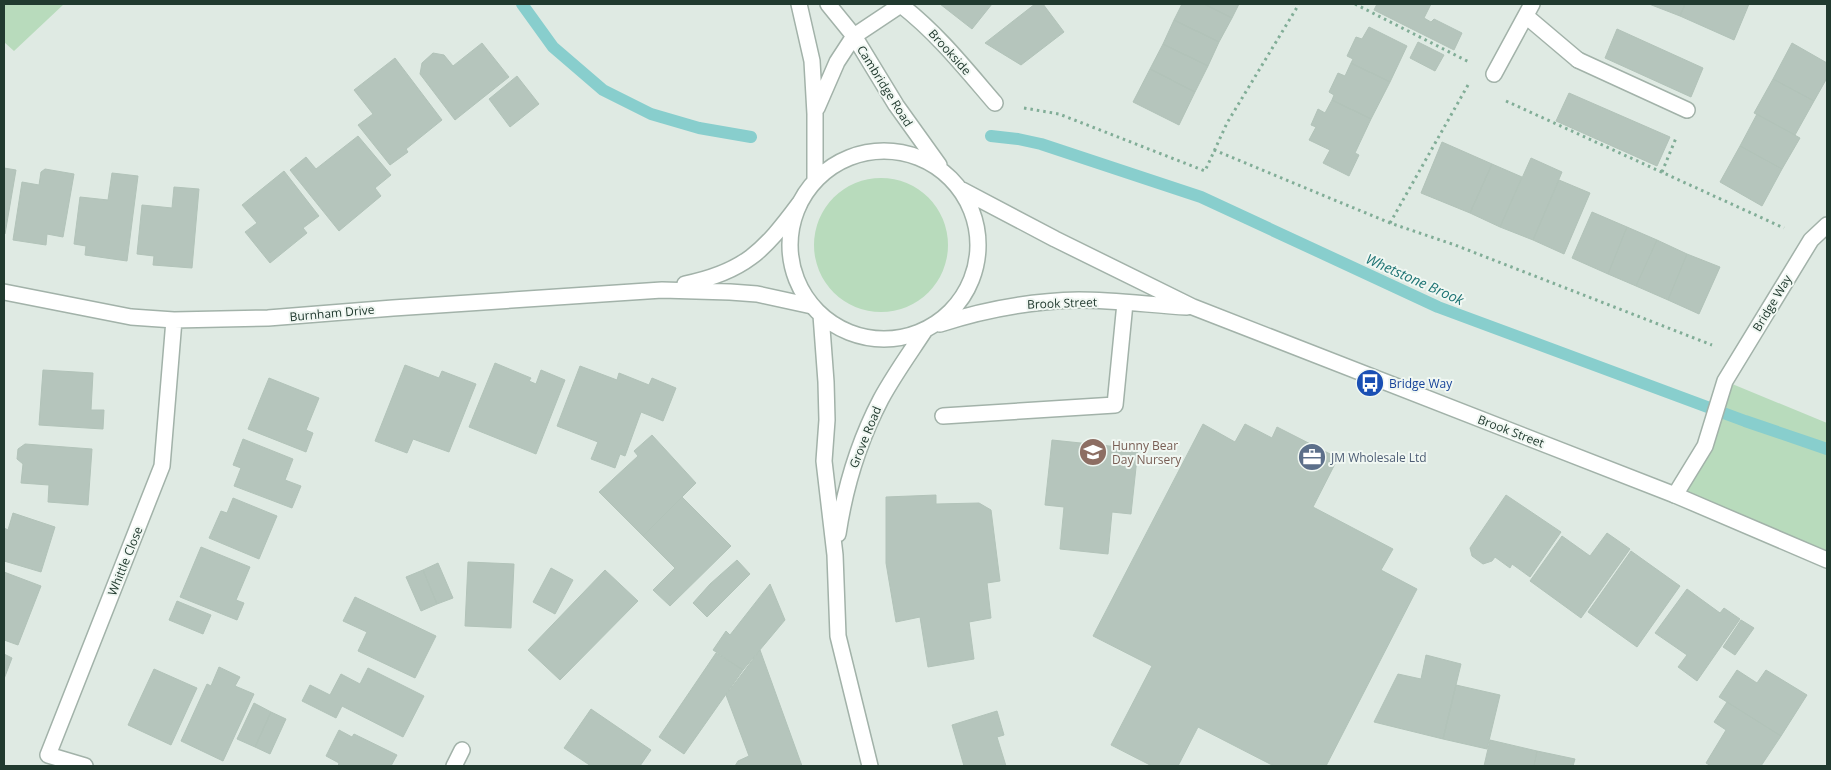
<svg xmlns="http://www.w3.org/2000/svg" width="1831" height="770" font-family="'Open Sans',sans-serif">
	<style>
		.green { fill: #b8dbbc }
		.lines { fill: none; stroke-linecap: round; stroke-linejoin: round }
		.stream { stroke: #88cecd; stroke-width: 12 }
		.building { fill: #b5c5bc; stroke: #b2c3b9 }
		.service-casing { stroke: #a2b2a9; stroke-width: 18 }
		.minor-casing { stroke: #a2b2a9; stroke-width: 18 }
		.tertiary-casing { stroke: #a2b2a9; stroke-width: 18 }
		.path { stroke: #81ad97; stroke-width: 3; stroke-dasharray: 2.5 4; stroke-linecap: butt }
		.service { stroke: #fff; stroke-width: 15 }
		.minor { stroke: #fff; stroke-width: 15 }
		.tertiary { stroke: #fff; stroke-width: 15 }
		.labels { text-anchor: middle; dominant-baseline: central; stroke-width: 4; stroke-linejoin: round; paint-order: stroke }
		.street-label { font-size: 12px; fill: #213a2f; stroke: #f0f7f2 }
		.transit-label { font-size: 12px; fill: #164399; stroke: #f0f7f2; text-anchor: start }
		.education-label { font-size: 12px; fill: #785e54; stroke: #f0f7f2; text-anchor: start }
		.service-label { font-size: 12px; fill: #4e5e75; stroke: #f0f7f2; text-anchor: start }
		.water-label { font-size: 14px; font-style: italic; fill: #1d7373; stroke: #f0f7f2 }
	</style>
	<rect width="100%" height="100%" fill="#dfeae3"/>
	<path class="green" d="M4 4H64L14 51 4 42Z
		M814 245a67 67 0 1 1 134 0a67 67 0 1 1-134 0Z
		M1725 381 1827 423V560L1675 495Z"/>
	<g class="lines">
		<path class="stream" d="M522 4 553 47 603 90 651 114 699 128 751 137
			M991 136 1018 139 1041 144 1201 197 1438 307 1745 421 1827 449"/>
	</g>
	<path class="building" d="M940 4H992L972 29Z
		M1035 4H1043L1064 32 1021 65 985 43Z
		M1182 4H1204L1232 18 1219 42 1174 20Z
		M1204 4H1239L1232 18Z
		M1377 4H1431L1424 18 1431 22 1434 19 1462 33 1454 50 1374 10Z
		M1649 4H1685L1680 16Z
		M1685 4H1749L1734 40 1680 16Z
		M1174 20 1219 42 1208 66 1163 44Z
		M1369 27 1407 46 1390 82 1351 63 1353 59 1347 56 1356 37 1362 39Z
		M1617 29 1703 68 1691 97 1605 58Z
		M1418 42 1444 55 1435 71 1410 58Z
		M482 43 509 77 455 120 420 74 422 63 433 53 444 55 453 66Z
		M1792 43 1827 63V78L1814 101 1773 79Z
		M1163 44 1208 66 1195 92 1150 69Z
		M395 58 442 120 406 149 408 152 390 165 358 125 373 114 354 90Z
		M1351 63 1390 82 1371 119 1332 100 1334 95 1329 92 1338 73 1345 76Z
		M1150 69 1195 92 1179 125 1133 102Z
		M517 76 539 104 510 127 489 99Z
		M1773 79 1814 101 1795 135 1754 113Z
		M1569 93 1670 137 1657 166 1556 121Z
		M1332 100 1371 119 1355 153 1359 155 1349 176 1323 163 1330 150 1309 140 1316 127 1311 125 1318 109 1325 113Z
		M1757 114 1800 138 1782 169 1740 146Z
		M358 136 391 175 375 188 381 196 339 231 290 170 306 157 316 169Z
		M1442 142 1492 164 1470 213 1421 193Z
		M1740 146 1782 169 1762 206 1720 182Z
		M1531 158 1562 172 1533 240 1500 227Z
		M1492 164 1522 177 1500 227 1470 213Z
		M4 168 16 170 5 234H4Z
		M45 169 74 174 63 237 47 234 46 245 13 240 22 182 39 185 41 172Z
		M284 171 319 216 303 228 307 233 270 263 245 232 257 223 242 205Z
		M112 173 138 176 127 261 85 255 86 246 74 244 80 197 108 200Z
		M1559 180 1590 193 1564 254 1533 240Z
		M174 187 199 189 192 268 153 265 154 256 137 254 142 205 172 208Z
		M1592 212 1627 227 1608 274 1572 258Z
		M1627 227 1657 240 1636 286 1608 274Z
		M1657 240 1687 254 1668 300 1636 286Z
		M1687 254 1720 267 1699 314 1668 300Z
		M495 363 531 378 529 381 536 384 541 370 565 380 536 454 469 427Z
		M405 365 439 378 442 371 476 384 449 452 413 439 407 453 375 441Z
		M580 366 617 380 619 373 649 385 652 378 676 388 663 421 641 412 625 456 620 454 615 468 591 459 598 442 557 426Z
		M43 370 93 373 91 410H104L103 429 39 425Z
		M269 378 319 398 306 430 313 433 306 452 248 429Z
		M1203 424 1235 442 1245 424 1272 438 1277 427 1338 458 1313 507 1393 549 1381 570 1417 589 1326 766H1274L1198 727 1178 766H1152L1111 745 1152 666 1093 636Z
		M652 435 696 483 643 536 599 492 638 456 634 451Z
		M243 439 293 459 285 480 301 486 292 508 234 486 241 468 233 465Z
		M1052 440 1138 449 1131 514 1112 512 1108 554 1060 549 1064 507 1045 505Z
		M25 444 92 449 88 505 48 502 49 485 21 483 23 464 17 459 18 449Z
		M936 495V504L979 503 991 510 1000 581 987 583 991 618 969 622 974 659 928 667 920 617 896 622 886 563V497Z
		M1506 495 1561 532 1530 577 1512 564 1510 568 1495 557 1492 561 1483 564 1472 556 1470 548Z
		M682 497 731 546 670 606 653 590 675 568 643 536Z
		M233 498 277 516 259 559 209 538 221 511 227 513Z
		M13 513 55 527 41 572 4 561V528L8 530Z
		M1607 533 1630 549 1581 618 1530 581 1562 536 1590 556Z
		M201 547 250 567 236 600 244 603 237 620 180 597Z
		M1631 551 1680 586 1637 647 1588 612Z
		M737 560 750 574 707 617 693 603 710 584Z
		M468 562 514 564 511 628 465 626Z
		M438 563 453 598 437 604 423 570Z
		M551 568 573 580 555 614 533 602Z
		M423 570 437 604 421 611 406 577Z
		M605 570 638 601 560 680 528 650Z
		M4 572 41 586 18 645 4 640Z
		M770 584 785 620 743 670 713 650 726 631 730 635Z
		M1687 589 1720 613 1724 608 1740 619 1697 681 1678 667 1687 655 1655 633Z
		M355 597 436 636 415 678 358 651 367 632 343 621Z
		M177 601 211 615 203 634 169 620Z
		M1741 620 1754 628 1735 655 1723 647Z
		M760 650 802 766H735L738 761 749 756 726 695Z
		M716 653 743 670 684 754 659 737Z
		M4 654 12 658 4 679Z
		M1426 655 1461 664 1443 739 1374 722 1398 674 1421 679Z
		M219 667 240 677 235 686 254 694 223 761 181 741 207 684 211 686Z
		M368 668 424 696 403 737 342 706 336 718 302 701 310 685 330 695 341 674 360 684Z
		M154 669 197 688 171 745 128 725Z
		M1737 670 1757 683 1766 670 1807 695 1781 736 1719 697Z
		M1456 685 1500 695 1487 749 1443 739Z
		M1727 702 1781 736 1761 766H1711L1706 763 1726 730 1714 722Z
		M254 703 271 712 255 747 237 739Z
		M591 709 651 750 640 766H591L564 748Z
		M997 711 1004 735 997 737 1006 766H964L952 725Z
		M271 712 286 719 270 754 255 747Z
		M339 730 352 737 354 734 397 755 391 766H338L339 763 326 756Z
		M1490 740 1537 751 1534 766H1484Z
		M1537 751 1575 759 1573 766H1534Z"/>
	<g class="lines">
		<defs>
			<path id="service" d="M1578 60 1687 110
				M943 416 1115 405 1125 303"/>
			<path id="minor" d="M901 5C938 34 964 67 995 103
				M1526 16 1578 60
				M1494 74 1532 4
				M685 284C744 272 764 251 799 204
				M4 292 131 317 174 320 268 318 393 308 662 290 730 292 757 294 812 306
				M1675 495 1705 446 1725 381 1811 240 1827 225
				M85 766 48 755 162 466 174 320
				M454 766 462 750"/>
			<path id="tertiary" d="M799 4 812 61 815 114V180
				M828 4 854 36 896 105 939 165
				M817 108 837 62 854 36 902 4
				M790 245a94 94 0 1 1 188 0a94 94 0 1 1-188 0Z
				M962 190 1055 239 1193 307 1675 495 1827 560
				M821 315 826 382 827 420 824 461 835 555 838 636 870 766
				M940 324C986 309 1031 301 1079 300 1115 300 1151 305 1187 307
				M838 534C845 487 859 441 881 399 894 375 910 353 925 330"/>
		</defs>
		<use href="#service" class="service-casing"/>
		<use href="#minor" class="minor-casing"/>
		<use href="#tertiary" class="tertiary-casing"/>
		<path class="path" d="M1355 4 1469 62
			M1506 101 1784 228
			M1024 108 1059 114 1205 171 1227 123 1299 4
			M1214 150 1390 223 1455 245 1712 345
			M1662 172 1676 138
			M1390 223 1468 85"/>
		<use href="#service" class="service"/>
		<use href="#minor" class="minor"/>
		<use href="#tertiary" class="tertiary"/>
	</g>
	<defs>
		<symbol id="bus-disc" viewBox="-11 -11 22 22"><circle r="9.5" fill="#1a4fb4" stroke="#f0f7f2"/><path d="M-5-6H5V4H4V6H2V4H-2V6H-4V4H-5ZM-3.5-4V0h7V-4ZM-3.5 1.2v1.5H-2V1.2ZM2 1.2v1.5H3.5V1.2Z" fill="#fff"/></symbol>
		<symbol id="school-disc" viewBox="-11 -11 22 22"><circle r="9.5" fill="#8d6e63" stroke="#f0f7f2"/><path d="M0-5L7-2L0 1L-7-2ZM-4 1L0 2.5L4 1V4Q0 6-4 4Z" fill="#fff"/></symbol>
		<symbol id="office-disc" viewBox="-11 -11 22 22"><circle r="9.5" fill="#5c6f8a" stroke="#f0f7f2"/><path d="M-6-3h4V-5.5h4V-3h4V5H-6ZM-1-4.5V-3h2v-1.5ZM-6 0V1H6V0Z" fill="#fff"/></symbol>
	</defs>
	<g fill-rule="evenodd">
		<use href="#bus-disc" x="1354" y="367" width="32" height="32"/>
		<use href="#school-disc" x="1077" y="436" width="32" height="32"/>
		<use href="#office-disc" x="1296" y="441" width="32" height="32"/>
	</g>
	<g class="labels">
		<g class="street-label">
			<text transform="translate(950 52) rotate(48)">Brookside</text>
			<text transform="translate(885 86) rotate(58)">Cambridge Road</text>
			<text transform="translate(1062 303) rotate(-2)">Brook Street</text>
			<text transform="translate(1772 303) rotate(-59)">Bridge Way</text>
			<text transform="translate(332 313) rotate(-5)">Burnham Drive</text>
			<text transform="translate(1511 431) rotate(21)">Brook Street</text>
			<text transform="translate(865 437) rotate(-68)">Grove Road</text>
			<text transform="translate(125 561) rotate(-68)">Whittle Close</text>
		</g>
		<g class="transit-label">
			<text x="1389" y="383">Bridge Way</text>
		</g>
		<g class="education-label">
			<text x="1112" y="445">Hunny Bear<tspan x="1112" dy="14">Day Nursery</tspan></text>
		</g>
		<g class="service-label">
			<text x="1331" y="457">JM Wholesale Ltd</text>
		</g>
		<g class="water-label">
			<text transform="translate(1415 279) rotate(24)">Whetstone Brook</text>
		</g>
	</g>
	<rect width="1831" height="770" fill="none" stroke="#213a2f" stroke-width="10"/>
</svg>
